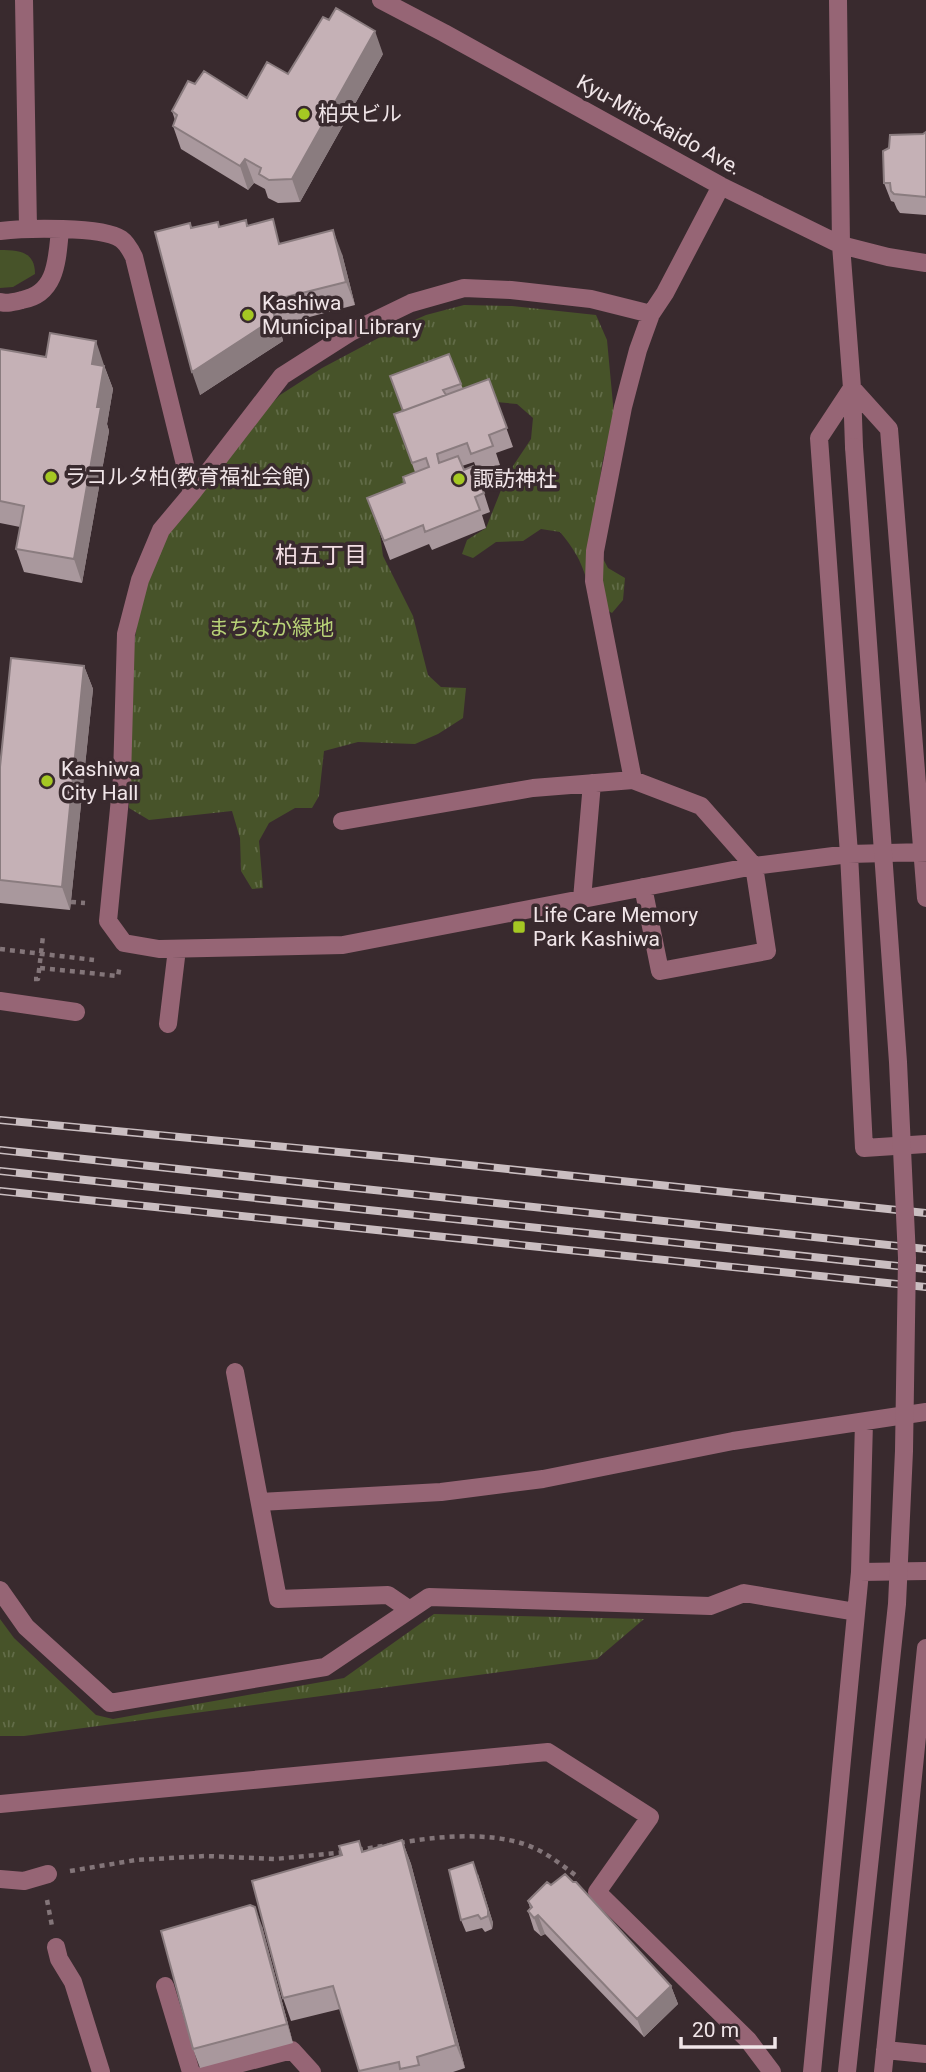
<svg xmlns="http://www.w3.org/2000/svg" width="926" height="2072" font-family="Roboto,'Noto Sans JP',sans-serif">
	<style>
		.grass { fill: #475329 }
		.park { fill: url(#park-tufts) }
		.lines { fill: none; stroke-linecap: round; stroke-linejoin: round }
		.path { stroke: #837579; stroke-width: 4.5; stroke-dasharray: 5 5; stroke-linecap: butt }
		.minor { stroke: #966575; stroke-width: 18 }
		.rail-casing { stroke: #cabec1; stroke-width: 8 }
		.rail { stroke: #392a2e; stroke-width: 5; stroke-dasharray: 16; stroke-linecap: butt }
		.minor-bridge { stroke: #966575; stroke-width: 18 }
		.wall { fill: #a9989d }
		.shaded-wall { fill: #8a7c7f }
		.building { fill: #c5b1b6; stroke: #8a7c7f; stroke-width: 2 }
		.poi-dot { fill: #a5c823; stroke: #392a2e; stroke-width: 2.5 }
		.labels { text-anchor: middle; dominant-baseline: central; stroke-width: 7; stroke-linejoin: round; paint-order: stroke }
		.poi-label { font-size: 21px; fill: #f0e5e8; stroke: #392a2e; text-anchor: start }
		.street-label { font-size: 21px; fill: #f0e5e8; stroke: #392a2e }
		.park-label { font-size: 21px; fill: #b8d277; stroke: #392a2e }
		.neighbourhood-label { font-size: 23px; fill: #f3dee4; stroke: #392a2e }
	</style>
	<defs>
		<pattern id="park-tufts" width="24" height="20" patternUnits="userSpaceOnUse" patternTransform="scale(1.75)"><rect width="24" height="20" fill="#475329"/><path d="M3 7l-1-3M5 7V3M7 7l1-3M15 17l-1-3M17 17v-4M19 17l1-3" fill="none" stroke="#626c48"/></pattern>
	</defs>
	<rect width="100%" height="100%" fill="#392a2e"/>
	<path class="grass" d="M0 250C20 250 35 252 35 274L13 287 0 288Z"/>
	<path class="park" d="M464 305 512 306 596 315 607 340 614 415 602 464 592 538 608 568 625 578 623 600 612 613C588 600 589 578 577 556 572 547 566 539 560 532L541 529 523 541 496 542 473 558 462 554 467 540 486 528 507 475 531 439 533 418 517 404 496 402 417 466 414 485 379 527 383 556 413 616 428 675 441 687 466 688 463 718 438 734 415 744 358 742 324 751 319 796 312 808H295L269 823 259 841 263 888 252 889 241 871 240 838 232 811 149 820 129 808 131 666 140 604 154 552 250 426 280 395 322 368 401 326 426 315Z
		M434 1614 644 1619 597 1659 24 1736H0V1619L14 1638 96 1715 113 1719 344 1678Z"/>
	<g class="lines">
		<path class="path" d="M71 902 85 903
			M0 949 94 960
			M40 968 118 976 120 965
			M34 979H38L43 936
			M400 1843C437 1836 488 1832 524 1844 545 1851 562 1865 579 1878
			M358 1850 388 1845
			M70 1871 136 1860 206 1856 275 1859 346 1852
			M47 1900 52 1926"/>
		<path class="minor" d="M24 0 28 228
			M381 0 444 33 721 186 841 245 888 257 926 263
			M838 0 841 245 852 388 854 447
			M0 231C25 228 102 226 121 239 127 243 131 251 134 257L192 493
			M0 302C7 304 14 302 22 300 57 294 57 259 60 230
			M651 314 591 299 511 290 464 288 411 303 351 332 282 376 192 493 161 530 140 580 126 634 122 778 108 921 124 943 159 949 343 945 754 866 849 854 926 852
			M633 780 594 581 595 551 623 407 638 350 651 314 665 293 721 186
			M342 821 533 788 633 780 701 806 754 866 767 951 660 971 643 887
			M926 898 889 429 852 388 819 438 849 854 864 1148 926 1144
			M582 899 592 783
			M0 1001 76 1012
			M168 1024 177 949
			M235 1372 278 1599 388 1595 410 1610
			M260 1502 441 1492 543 1479 733 1441 926 1412
			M860 1572 926 1571
			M0 1590 26 1627 110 1703 325 1667 429 1597 710 1606 744 1593 856 1612
			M0 1804 548 1752 650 1817 597 1892 748 2040 772 2072
			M0 1879 24 1881 48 1874
			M56 1947 59 1959 73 1982 101 2072
			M165 1986 191 2072
			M885 2050 926 2054
			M207 2072 292 2050 312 2072
			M812 2072 860 1572 864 1422
			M883 2072 926 1648"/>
		<defs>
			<path id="rail" d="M0 1120 402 1158 926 1213
				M0 1150 926 1249
				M0 1171 926 1269
				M0 1191 926 1287"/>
		</defs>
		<use href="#rail" class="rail-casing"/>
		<use href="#rail" class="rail"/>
		<path class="minor-bridge" d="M847 2072 897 1604 904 1451 907 1258 898 1062 854 447"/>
	</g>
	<path class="wall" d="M383 54 300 202 278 203 268 198 265 189 254 183 248 190 181 149 173 126 175 120 172 111 195 84 247 98 288 74Z
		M926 132V215L900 213 897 209 894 202 891 201 884 183 923 134Z
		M190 223 192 228 248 226 281 244 342 254 355 305 279 325 283 341 200 395Z
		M0 349 46 357 104 365 113 389 107 424 109 431 82 583 24 572 16 549 20 527 0 523Z
		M449 354 463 389 489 379 513 447 496 453 500 465 478 473 474 462 462 466 464 470 484 493 490 512 482 515 486 528 432 550 429 544 390 560 367 498 405 483 415 472 394 414 403 411Z
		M84 666 93 689 70 910 0 903V767Z
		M402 1840 411 1864 465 2068 453 2072H359L340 2009 291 2021 283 1998 342 1855 359 1841 363 1851Z
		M478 1874 493 1923 492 1929 485 1932 482 1928 466 1932 461 1920Z
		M528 1901 671 1986 678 2004 644 2037 545 1934 541 1936 534 1930 528 1911 530 1908Z
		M262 1926 293 2043 200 2068 193 2049Z"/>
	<path class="shaded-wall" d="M375 31 383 54 300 202 292 179Z
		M245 159 254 183 248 190 240 166Z
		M333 230 342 254 355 305 346 282Z
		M270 301 279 325 283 341 200 395 192 372Z
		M96 341 104 365 100 387 92 364Z
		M104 366 113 389 107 424 109 431 82 583 74 559Z
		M84 666 93 689 70 910 62 887Z
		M402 1840 411 1864 465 2068 456 2045Z
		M473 1862 493 1923 492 1929 488 1916Z
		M255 1907 262 1926 293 2043 287 2024Z
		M538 1915 545 1934 541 1936 534 1918Z
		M671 1986 678 2004 644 2037 637 2019Z"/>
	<path class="building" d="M336 8 375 31 292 179 269 180 259 174 261 168 245 159 240 166 173 126 177 115 172 111 188 81 195 84 204 71 247 98 267 62 288 74 323 17 329 20Z
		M926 132V197L894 194 891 191 890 183H884L883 151 889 148 890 135 923 134Z
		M273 219 279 244 333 230 346 282 270 301 275 318 192 372 155 232 190 223 191 228 218 222 219 227 246 220 247 226Z
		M50 333 96 341 92 364 104 366 97 407H101L74 559 16 549 24 506 0 501V349L46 357Z
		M449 354 461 384 443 390 446 395 403 411 390 376Z
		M489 379 507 428 489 435 493 446 471 454 467 443 437 454 439 463 458 456 464 470 473 466 484 493 475 497 480 510 425 532 423 525 384 541 367 498 405 483 403 477 429 467 426 458 412 463 394 414Z
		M11 658 84 666 62 887 0 880V767Z
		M402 1840 456 2045 417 2057 419 2065 400 2069 399 2062 359 2071 333 1986 283 1998 252 1881 342 1855 339 1846 359 1841 362 1852Z
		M473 1862 488 1910V1916L481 1919 478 1915 461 1920 449 1870Z
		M565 1874 573 1882H576L671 1986 637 2019 538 1915 534 1918 528 1911 532 1907 528 1901 547 1882 551 1885Z
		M250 1905 255 1907 287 2024 193 2049 161 1931Z"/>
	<g class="poi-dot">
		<circle cx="304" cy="114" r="7"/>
		<circle cx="248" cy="315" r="7"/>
		<circle cx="51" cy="477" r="7"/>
		<circle cx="459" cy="479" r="7"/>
		<circle cx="47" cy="781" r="7"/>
		<rect x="512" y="920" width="14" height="14" rx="3.5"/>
	</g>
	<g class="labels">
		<g class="poi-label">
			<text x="318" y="114">柏央ビル</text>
			<text x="262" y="303">Kashiwa<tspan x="262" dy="24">Municipal Library</tspan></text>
			<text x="65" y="477">ラコルタ柏(教育福祉会館)</text>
			<text x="473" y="479">諏訪神社</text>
			<text x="61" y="769">Kashiwa<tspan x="61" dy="24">City Hall</tspan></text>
			<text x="533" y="915">Life Care Memory<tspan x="533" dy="24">Park Kashiwa</tspan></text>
		</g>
		<g class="street-label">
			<text transform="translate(659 125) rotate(29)">Kyu-Mito-kaido Ave.</text>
		</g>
		<g class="park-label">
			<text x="271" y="628">まちなか緑地</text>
		</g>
		<g class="neighbourhood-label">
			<text x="321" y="555">柏五丁目</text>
		</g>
	</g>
	<path d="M681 2037v10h94v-10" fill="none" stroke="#f0e5e8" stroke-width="3.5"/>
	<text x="692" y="2037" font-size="21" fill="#f0e5e8" stroke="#392a2e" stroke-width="5" paint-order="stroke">20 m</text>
</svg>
